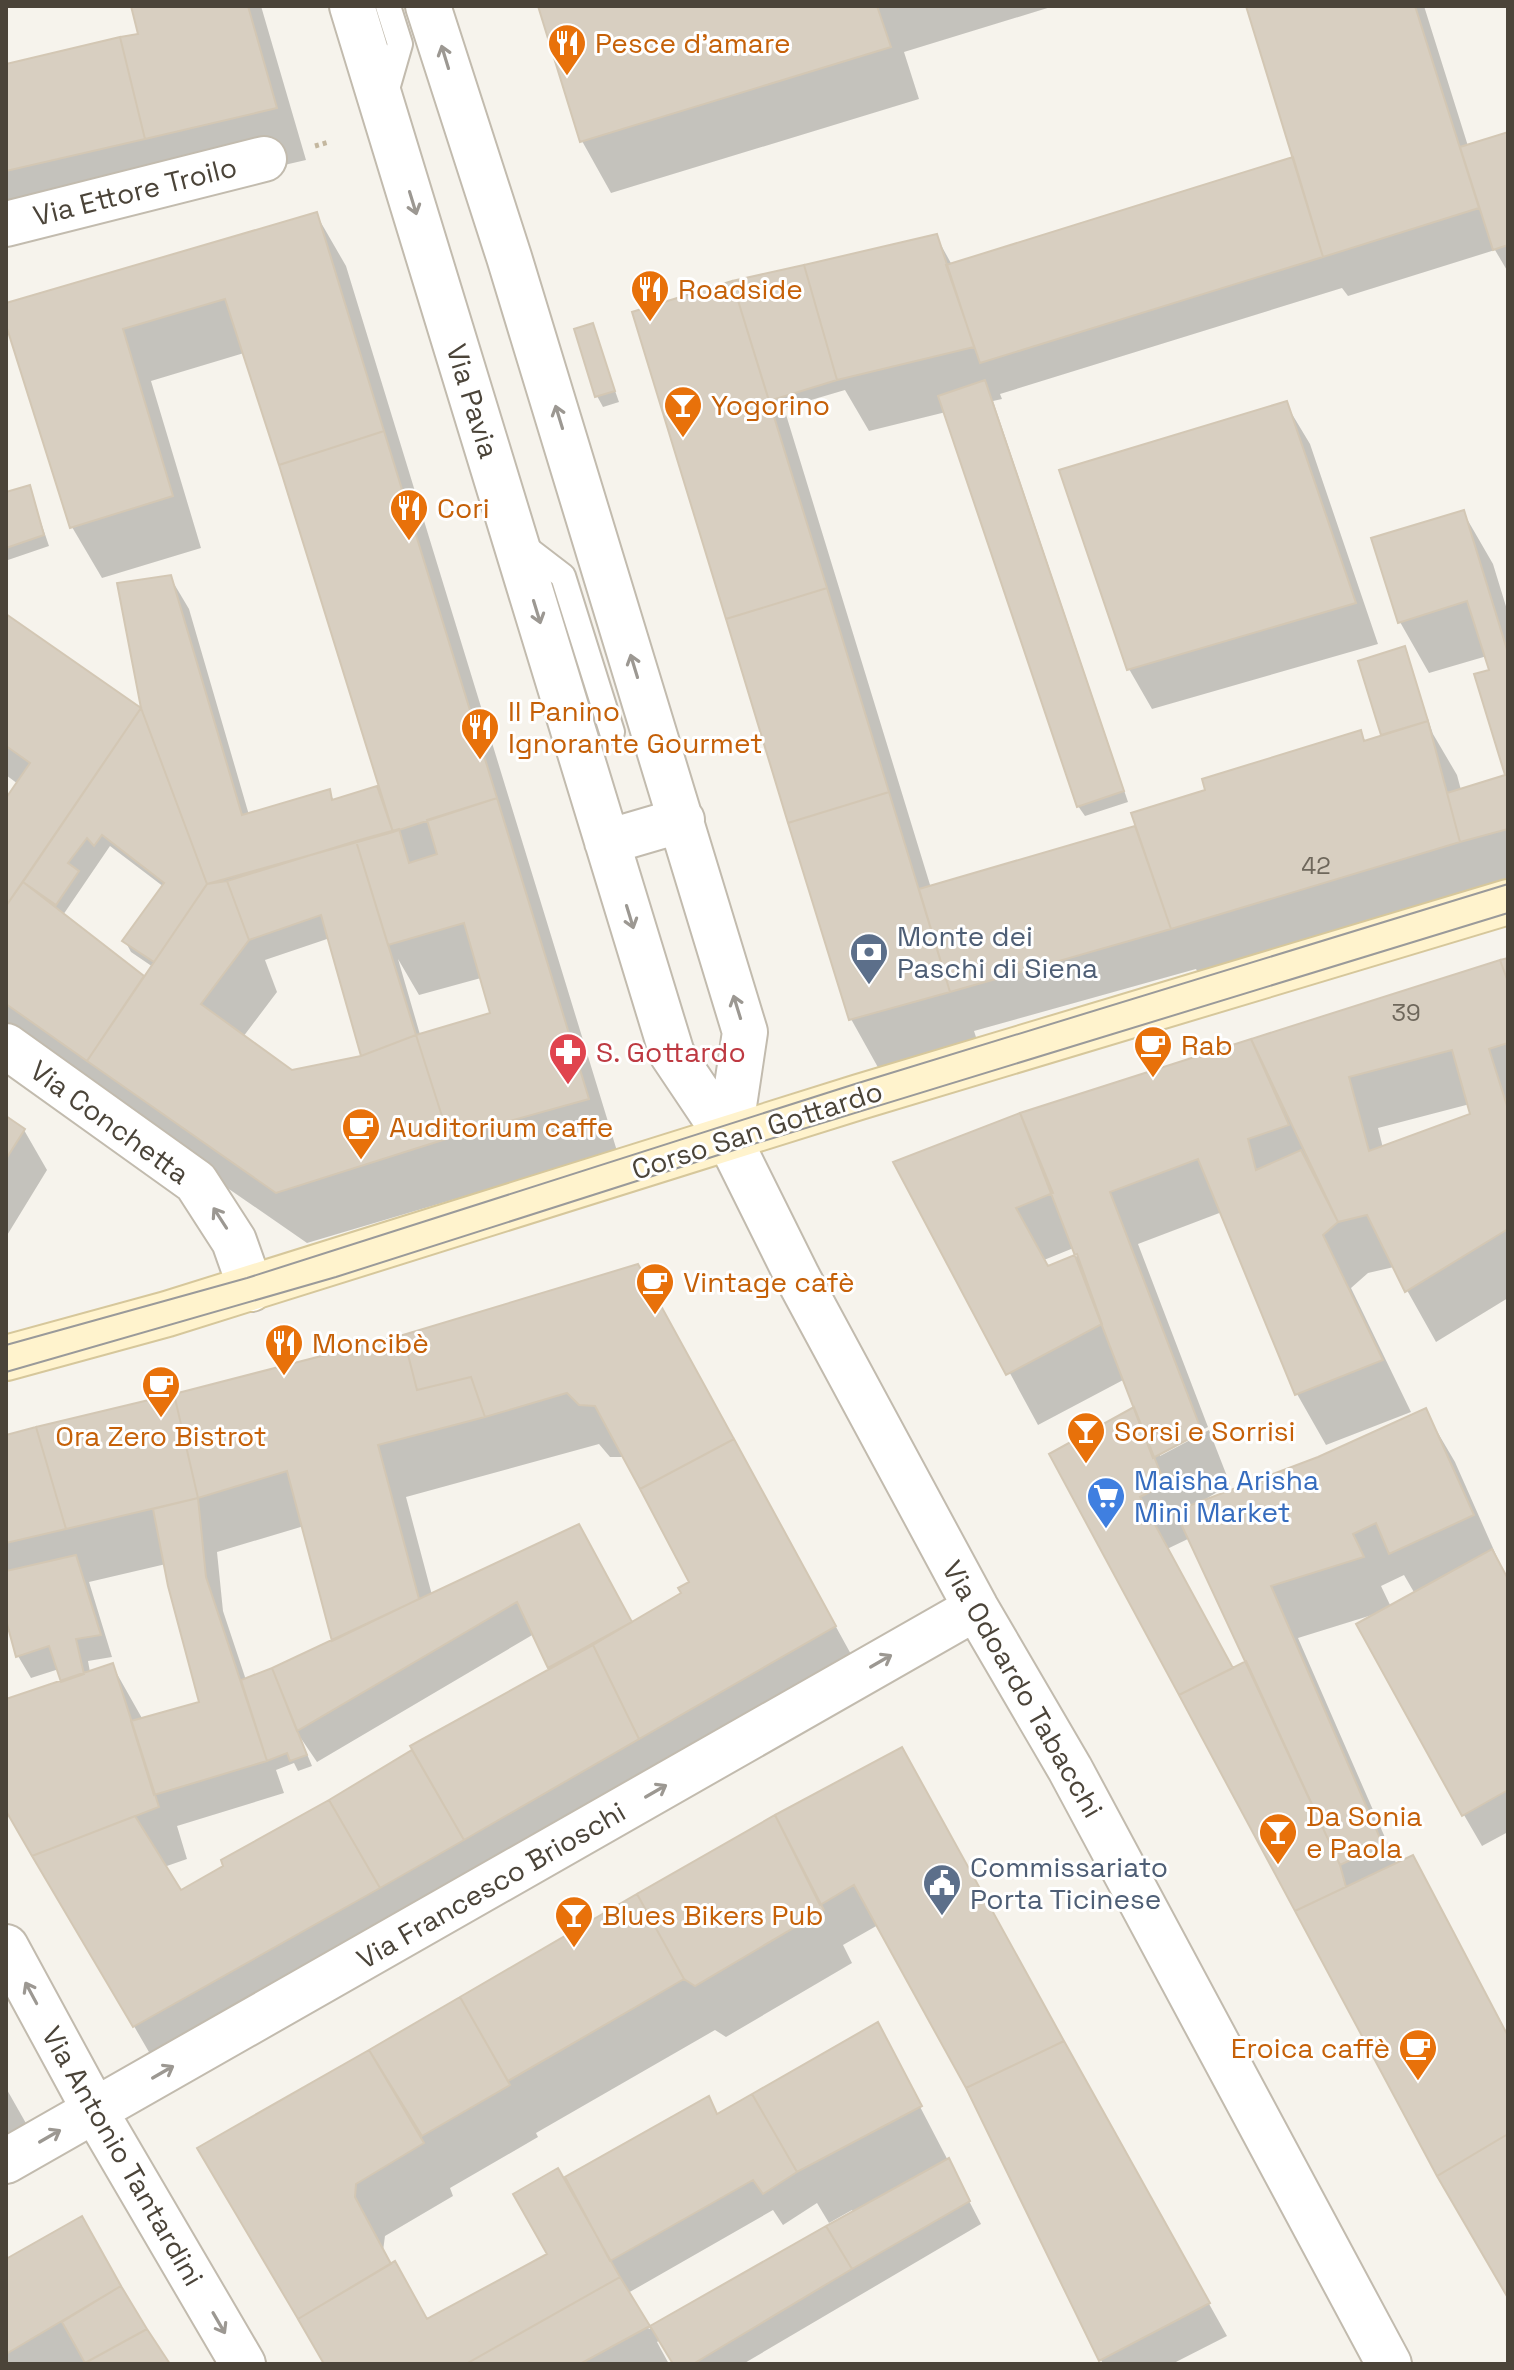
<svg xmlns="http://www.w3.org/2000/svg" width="1514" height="2370" font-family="'Space Grotesk',sans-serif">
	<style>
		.shadow { fill: #0003; fill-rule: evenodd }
		.building { fill: #d8cfc1; stroke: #d3c7b4; stroke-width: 2; fill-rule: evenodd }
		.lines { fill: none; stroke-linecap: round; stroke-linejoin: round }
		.lane-casing { stroke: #c2bbae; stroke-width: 28 }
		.street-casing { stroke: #c2bbae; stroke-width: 48 }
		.secondary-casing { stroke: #d6c79b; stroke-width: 48 }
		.path { stroke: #c4b79f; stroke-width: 5; stroke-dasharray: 4 4; stroke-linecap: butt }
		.lane { stroke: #fff; stroke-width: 24 }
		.street { stroke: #fff; stroke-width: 44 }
		.secondary { stroke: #fff3cd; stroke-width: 44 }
		.tram { stroke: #9a9a9a; stroke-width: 2 }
		.oneway { stroke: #9c9892 }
		.labels { text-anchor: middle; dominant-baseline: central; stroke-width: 6; stroke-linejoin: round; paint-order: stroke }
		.number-label { font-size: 24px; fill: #6e675b }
		.food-label { font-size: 28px; fill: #c56008; stroke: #fff; text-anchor: start }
		.street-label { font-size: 28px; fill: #4b4439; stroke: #fff }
		.service-label { font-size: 28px; fill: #4e5e75; stroke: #fff; text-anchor: start }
		.health-label { font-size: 28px; fill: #be3a42; stroke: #fff; text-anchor: start }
		.shop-label { font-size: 28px; fill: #366cbe; stroke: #fff; text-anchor: start }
	</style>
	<rect width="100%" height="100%" fill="#f6f3ec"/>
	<path class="shadow" d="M133 6H261L306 160 175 190 6 238V66L141 36Z
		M540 6H1054L904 52 919 99 611 193 582 141Z
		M1248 6H1424L1468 146 1508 134V272L1495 250 1348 296 1342 288 1000 394 1002 399 993 401 1128 802 1085 816 1078 806 946 412 869 431 845 390 784 408 931 888 1134 829 1140 838 1208 791 1360 732 1366 743 1385 737 1361 662 1404 649 1433 734 1457 775 1461 790 1508 776 1487 656 1429 673 1400 622 1463 512 1493 564 1508 613V890L1202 980 1196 969 974 1031 978 1043 880 1071 851 1019 635 313 936 236 952 265 1295 159Z
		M316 214 346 266 617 1151 307 1243 119 1113 6 1026V802L18 784 6 775V616L144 713 170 577 189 609 249 815 329 791 334 801 376 788 385 803 244 353 151 381 201 548 102 578 72 527 6 318V305ZM388 812 398 840 395 841 384 813ZM110 846 164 887 125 941 131 952 153 967 144 980 63 915ZM330 938 363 1056 292 1072 243 1037 277 992 265 960ZM398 959 419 995 481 978 492 1015 421 1038Z
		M592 326 619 402 603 407 597 396Z
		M1286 404 1310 444 1378 644 1152 709 1129 669Z
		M29 487 49 546 8 560 6 495Z
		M1508 960V1298L1436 1342 1394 1267 1368 1273 1351 1288 1411 1412 1326 1445 1297 1394 1222 1212 1138 1244 1208 1427 1160 1452V1456L1209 1430 1230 1484 1193 1507 1319 1459 1425 1411 1455 1462 1508 1582V1832L1482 1846 1464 1815 1372 1615 1298 1638 1397 1865 1412 1858 1508 2035V2295L1052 1455 1136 1408 1125 1379 1038 1425 896 1163 1021 1115ZM1470 1104 1473 1115 1383 1148 1378 1128ZM1076 1247 1080 1255 1048 1268 1044 1260ZM1190 1538 1249 1662 1233 1670 1167 1549ZM1404 1575 1415 1594 1391 1607 1381 1586Z
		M6 1118 24 1130 47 1170 6 1237Z
		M667 1318 864 1678 164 2078 6 1805V1700L63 1681 59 1669 31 1678 18 1656 6 1613V1437ZM599 1444 610 1457H624L691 1583 684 1594 632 1623 579 1527 432 1595 406 1497ZM304 1526 334 1641 246 1680 223 1611 217 1552ZM166 1564 201 1703 143 1720 112 1665 90 1672 88 1661 112 1657 89 1582ZM534 1634 551 1669 181 1893 164 1867 187 1859 177 1826 284 1793 276 1770 294 1763 298 1771 312 1766 300 1737 317 1762Z
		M776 1817 1085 2082 1227 2336 1172 2364H1103L968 2087 878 1925 843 1945 852 1963 726 2037 715 2030 536 2133 538 2137 450 2188 453 2196 385 2236 383 2251 427 2321 549 2255 585 2219 718 2116 877 2024 981 2224 743 2364H675L660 2340 657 2342 669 2364H325L200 2149ZM817 2203 829 2223 852 2210 854 2214 649 2329 628 2293 773 2210 783 2225Z
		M6 2088 40 2148 6 2168Z
		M81 2219 145 2331 165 2364H6V2262Z"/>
	<path class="building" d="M131 6H248L277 108 145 139 120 37 138 34Z
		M538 6H877L891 47 580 142Z
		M1246 6H1415L1479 208 1323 257Z
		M120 37 145 139 6 171V64Z
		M1508 132V245L1493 250 1460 147Z
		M1293 157 1323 257 980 363 946 265Z
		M317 212 384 431 279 465 225 299 123 329 173 496 70 528 6 325V303Z
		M937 234 974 347 837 380 804 265Z
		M804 265 837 380 769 401 732 281Z
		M732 281 827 588 726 619 632 312Z
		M593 323 615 391 595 397 574 329Z
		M985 380 1124 791 1077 807 938 396Z
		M1287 401 1356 603 1127 670 1059 470Z
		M384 431 497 798 393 832 279 465Z
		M30 485 44 535 6 548V492Z
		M1464 510 1508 653V829L1460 842 1447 793 1505 775 1474 674 1489 670 1467 601 1398 623 1371 538Z
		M171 575 242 815 330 789 332 800 377 786 393 832 207 884 141 708 117 583Z
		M827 588 889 792 788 823 726 619Z
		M6 614 141 708 6 906V798L30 763 6 746Z
		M1405 646 1428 721 1381 735 1358 661Z
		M141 708 207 884 154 962 122 941 164 883 102 835 94 846 87 838 68 863 79 871 56 905 23 882Z
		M1428 721 1460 842 1171 929 1131 813 1205 790 1202 779 1361 730 1364 741Z
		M889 792 950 992 849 1020 788 823Z
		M497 798 589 1099 449 1138 416 1035 490 1013 464 923 388 945 356 841 399 829 409 863 437 854 427 820Z
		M1135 826 1171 929 950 992 919 889Z
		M356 841 416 1035 361 1056 321 915 249 940 227 881Z
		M227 881 249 940 201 1004 292 1070 361 1056 416 1035 449 1138 276 1193 87 1061 207 884Z
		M23 882 144 976 87 1061 6 1004V906Z
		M1508 958V982L1500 960Z
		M1500 960 1508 982V1043L1489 1049 1508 1109V1229L1405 1292 1367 1215 1338 1222 1251 1039ZM1452 1050 1470 1114 1369 1151 1349 1077Z
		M1251 1039 1289 1125 1248 1139 1256 1170 1301 1150 1338 1222 1323 1235 1383 1360 1295 1395 1198 1159 1110 1192 1202 1432 1153 1458 1020 1113Z
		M1020 1113 1053 1193 1016 1208 1048 1266 1077 1254 1102 1324 1006 1375 893 1162Z
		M6 1116 25 1129 6 1159Z
		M638 1264 734 1439 640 1489 595 1406 579 1405 567 1393 485 1417 471 1377 417 1390 403 1335Z
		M403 1335 417 1390 471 1377 485 1417 378 1445 419 1599 332 1641 287 1471 198 1498 174 1394Z
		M174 1394 198 1498 66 1529 36 1427Z
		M1134 1407 1165 1484 1140 1497 1233 1668 1179 1695 1049 1454Z
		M1426 1408 1474 1515 1389 1554 1376 1523 1353 1534 1364 1557 1271 1586 1383 1845 1340 1865 1175 1511 1318 1457Z
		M36 1427 66 1529 6 1543V1435Z
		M734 1439 836 1626 639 1739 593 1645 681 1593 678 1588 689 1582 640 1489Z
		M198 1498 206 1577 267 1761 154 1795 131 1721 199 1702 168 1586 153 1509Z
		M579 1524 632 1622 548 1668 517 1602 297 1731 272 1668Z
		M1492 1549 1508 1579V1790L1462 1816 1356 1624Z
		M76 1555 101 1635 76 1639 84 1674 61 1682 49 1646 16 1657 6 1620V1571Z
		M593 1645 639 1739 464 1840 410 1746Z
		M1246 1661 1340 1865 1346 1887 1295 1911 1179 1695Z
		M113 1663 159 1807 32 1856 6 1811V1699Z
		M272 1668 307 1755 290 1761 287 1753 267 1761 241 1680Z
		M902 1747 1064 2041 966 2088 854 1885 820 1905 775 1815Z
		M412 1750 464 1840 380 1888 329 1800Z
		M329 1800 380 1888 133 2027 32 1856 135 1816 181 1890 223 1866 221 1860Z
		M775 1815 824 1910 695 1986 684 1979 637 1894Z
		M1413 1855 1508 2036V2134L1437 2176 1295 1911Z
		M637 1894 684 1979 508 2081 460 1997Z
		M460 1997 510 2085 422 2136 369 2050Z
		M878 2022 922 2106 797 2172 752 2094Z
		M1064 2041 1210 2303 1099 2361 966 2088Z
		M369 2050 424 2143 356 2184 355 2197 391 2264 298 2319 197 2148Z
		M752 2094 797 2172 763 2194 753 2180 610 2261 565 2177 709 2096 717 2114Z
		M1508 2134V2298L1437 2176Z
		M949 2158 970 2201 852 2269 826 2226Z
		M558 2168 620 2277 466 2364H324L298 2319 395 2261 427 2319 547 2254 513 2194Z
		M82 2216 121 2286 6 2354V2259Z
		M826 2226 852 2269 693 2364H673L650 2326Z
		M620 2277 650 2326 580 2364H466Z
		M121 2286 147 2329 85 2363 62 2322Z
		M147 2329 170 2364H84L85 2363Z"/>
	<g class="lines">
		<defs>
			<path id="lane" d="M385 96 400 44 388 6
				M520 543 563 576 612 732"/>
			<path id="street" d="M352 6 672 1054 729 1139 798 1278 976 1608 1070 1769 1389 2364
				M428 6 509 257 745 1032 729 1139
				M6 224 264 159
				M607 842 682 820
				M6 1046 196 1182 234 1241 251 1289
				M6 1947 95 2111 243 2364
				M6 2161 976 1608"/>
			<path id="secondary" d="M6 1358 167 1314 859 1097 1508 902"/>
		</defs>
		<use href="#lane" class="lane-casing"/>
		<use href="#street" class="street-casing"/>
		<use href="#secondary" class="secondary-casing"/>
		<path class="path" d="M315 146 329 142"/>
		<use href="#lane" class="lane"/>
		<use href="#street" class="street"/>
		<use href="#secondary" class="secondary"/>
		<path class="tram" d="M6 1345 247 1278 855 1084 1508 884
			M6 1372 336 1277 734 1150 1508 913"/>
	</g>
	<defs><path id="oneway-shaft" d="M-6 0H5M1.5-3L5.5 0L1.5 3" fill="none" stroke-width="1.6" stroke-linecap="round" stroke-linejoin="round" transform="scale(2)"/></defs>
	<g class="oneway">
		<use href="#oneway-shaft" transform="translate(445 57) rotate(-107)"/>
		<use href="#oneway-shaft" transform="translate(413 203) rotate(73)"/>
		<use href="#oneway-shaft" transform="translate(559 417) rotate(-107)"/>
		<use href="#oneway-shaft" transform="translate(537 612) rotate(73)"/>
		<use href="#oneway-shaft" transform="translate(634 666) rotate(-107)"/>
		<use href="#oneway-shaft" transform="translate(630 917) rotate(73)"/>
		<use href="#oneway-shaft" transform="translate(737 1007) rotate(-107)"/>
		<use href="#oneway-shaft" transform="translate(220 1218) rotate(-123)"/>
		<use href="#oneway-shaft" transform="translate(881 1661) rotate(-30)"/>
		<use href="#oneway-shaft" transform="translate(656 1791) rotate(-30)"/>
		<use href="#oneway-shaft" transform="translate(31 1993) rotate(-118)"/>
		<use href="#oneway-shaft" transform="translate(163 2072) rotate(-30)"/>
		<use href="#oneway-shaft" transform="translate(50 2136) rotate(-30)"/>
		<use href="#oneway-shaft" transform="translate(219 2323) rotate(60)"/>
	</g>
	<defs>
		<symbol id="restaurant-pin" viewBox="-11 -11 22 30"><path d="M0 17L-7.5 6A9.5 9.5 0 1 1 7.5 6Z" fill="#e8710a" stroke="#fff"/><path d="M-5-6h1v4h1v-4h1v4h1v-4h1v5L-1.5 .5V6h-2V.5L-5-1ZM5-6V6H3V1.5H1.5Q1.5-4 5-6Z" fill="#fff"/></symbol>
		<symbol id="bar-pin" viewBox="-11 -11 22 30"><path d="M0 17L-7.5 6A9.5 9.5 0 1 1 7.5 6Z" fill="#e8710a" stroke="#fff"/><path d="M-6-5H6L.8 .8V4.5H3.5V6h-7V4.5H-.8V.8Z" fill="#fff"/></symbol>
		<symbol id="bank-pin" viewBox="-11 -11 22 30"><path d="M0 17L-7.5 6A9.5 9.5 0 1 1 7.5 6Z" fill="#5c6f8a" stroke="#fff"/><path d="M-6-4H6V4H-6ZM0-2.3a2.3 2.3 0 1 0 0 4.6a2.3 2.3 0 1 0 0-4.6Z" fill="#fff"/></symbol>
		<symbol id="cafe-pin" viewBox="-11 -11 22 30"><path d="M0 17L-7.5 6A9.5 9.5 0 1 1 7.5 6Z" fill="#e8710a" stroke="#fff"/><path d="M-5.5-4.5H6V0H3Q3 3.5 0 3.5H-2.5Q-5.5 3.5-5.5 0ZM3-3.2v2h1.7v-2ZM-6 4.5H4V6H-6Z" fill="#fff"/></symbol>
		<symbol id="pharmacy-pin" viewBox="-11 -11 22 30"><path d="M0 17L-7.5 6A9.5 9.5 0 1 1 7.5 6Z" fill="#e0444e" stroke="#fff"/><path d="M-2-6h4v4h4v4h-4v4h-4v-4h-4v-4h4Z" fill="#fff"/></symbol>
		<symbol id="supermarket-pin" viewBox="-11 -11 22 30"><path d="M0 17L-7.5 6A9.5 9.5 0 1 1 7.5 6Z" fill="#3f7fe0" stroke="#fff"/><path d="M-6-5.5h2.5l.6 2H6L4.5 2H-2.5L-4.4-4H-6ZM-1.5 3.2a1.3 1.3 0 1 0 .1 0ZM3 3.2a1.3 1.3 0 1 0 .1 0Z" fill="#fff"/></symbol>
		<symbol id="civic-pin" viewBox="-11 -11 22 30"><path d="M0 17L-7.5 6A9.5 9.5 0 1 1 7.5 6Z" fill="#5c6f8a" stroke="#fff"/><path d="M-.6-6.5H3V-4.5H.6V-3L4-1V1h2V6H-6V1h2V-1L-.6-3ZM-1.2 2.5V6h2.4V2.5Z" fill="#fff"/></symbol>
	</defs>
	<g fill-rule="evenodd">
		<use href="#restaurant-pin" x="545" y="21" width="44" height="60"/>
		<use href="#restaurant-pin" x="628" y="267" width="44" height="60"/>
		<use href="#bar-pin" x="661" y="383" width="44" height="60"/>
		<use href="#restaurant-pin" x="387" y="486" width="44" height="60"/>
		<use href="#restaurant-pin" x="458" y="705" width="44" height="60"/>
		<use href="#bank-pin" x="847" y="930" width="44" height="60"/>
		<use href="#cafe-pin" x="1131" y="1023" width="44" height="60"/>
		<use href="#pharmacy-pin" x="546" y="1030" width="44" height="60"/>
		<use href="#cafe-pin" x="339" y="1105" width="44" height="60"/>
		<use href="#cafe-pin" x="633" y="1260" width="44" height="60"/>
		<use href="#restaurant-pin" x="262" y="1321" width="44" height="60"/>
		<use href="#cafe-pin" x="139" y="1363" width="44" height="60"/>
		<use href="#bar-pin" x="1064" y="1409" width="44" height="60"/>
		<use href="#supermarket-pin" x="1084" y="1474" width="44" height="60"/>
		<use href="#bar-pin" x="1256" y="1810" width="44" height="60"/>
		<use href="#civic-pin" x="920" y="1861" width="44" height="60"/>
		<use href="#bar-pin" x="552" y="1893" width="44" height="60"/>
		<use href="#cafe-pin" x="1396" y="2026" width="44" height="60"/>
	</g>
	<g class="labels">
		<g class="number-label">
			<text x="1316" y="865">42</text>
			<text x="1406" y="1012">39</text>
		</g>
		<g class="food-label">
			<text x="595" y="43">Pesce d'amare</text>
			<text x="678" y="289">Roadside</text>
			<text x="711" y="405">Yogorino</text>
			<text x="437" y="508">Cori</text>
			<text x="508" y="711">Il Panino<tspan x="508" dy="32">Ignorante Gourmet</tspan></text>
			<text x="1181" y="1045">Rab</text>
			<text x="389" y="1127">Auditorium caffe</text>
			<text x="683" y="1282">Vintage cafè</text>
			<text x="312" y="1343">Moncibè</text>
			<text x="1114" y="1431">Sorsi e Sorrisi</text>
			<text x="161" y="1436" text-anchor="middle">Ora Zero Bistrot</text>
			<text x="1306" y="1816">Da Sonia<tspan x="1306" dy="32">e Paola</tspan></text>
			<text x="602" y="1915">Blues Bikers Pub</text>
			<text x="1390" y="2048" text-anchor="end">Eroica caffè</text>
		</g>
		<g class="street-label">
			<text transform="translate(135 191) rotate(-14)">Via Ettore Troilo</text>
			<text transform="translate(473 401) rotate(73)">Via Pavia</text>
			<text transform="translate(110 1122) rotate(36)">Via Conchetta</text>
			<text transform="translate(757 1130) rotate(-18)">Corso San Gottardo</text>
			<text transform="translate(1023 1689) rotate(60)">Via Odoardo Tabacchi</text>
			<text transform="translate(491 1885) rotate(-30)">Via Francesco Brioschi</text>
			<text transform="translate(123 2156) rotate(60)">Via Antonio Tantardini</text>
		</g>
		<g class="service-label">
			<text x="897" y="936">Monte dei<tspan x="897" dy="32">Paschi di Siena</tspan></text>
			<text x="970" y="1867">Commissariato<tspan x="970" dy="32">Porta Ticinese</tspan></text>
		</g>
		<g class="health-label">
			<text x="596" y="1052">S. Gottardo</text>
		</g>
		<g class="shop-label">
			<text x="1134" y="1480">Maisha Arisha<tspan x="1134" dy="32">Mini Market</tspan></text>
		</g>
	</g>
	<rect width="1514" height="2370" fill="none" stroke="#4b4439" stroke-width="16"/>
</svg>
